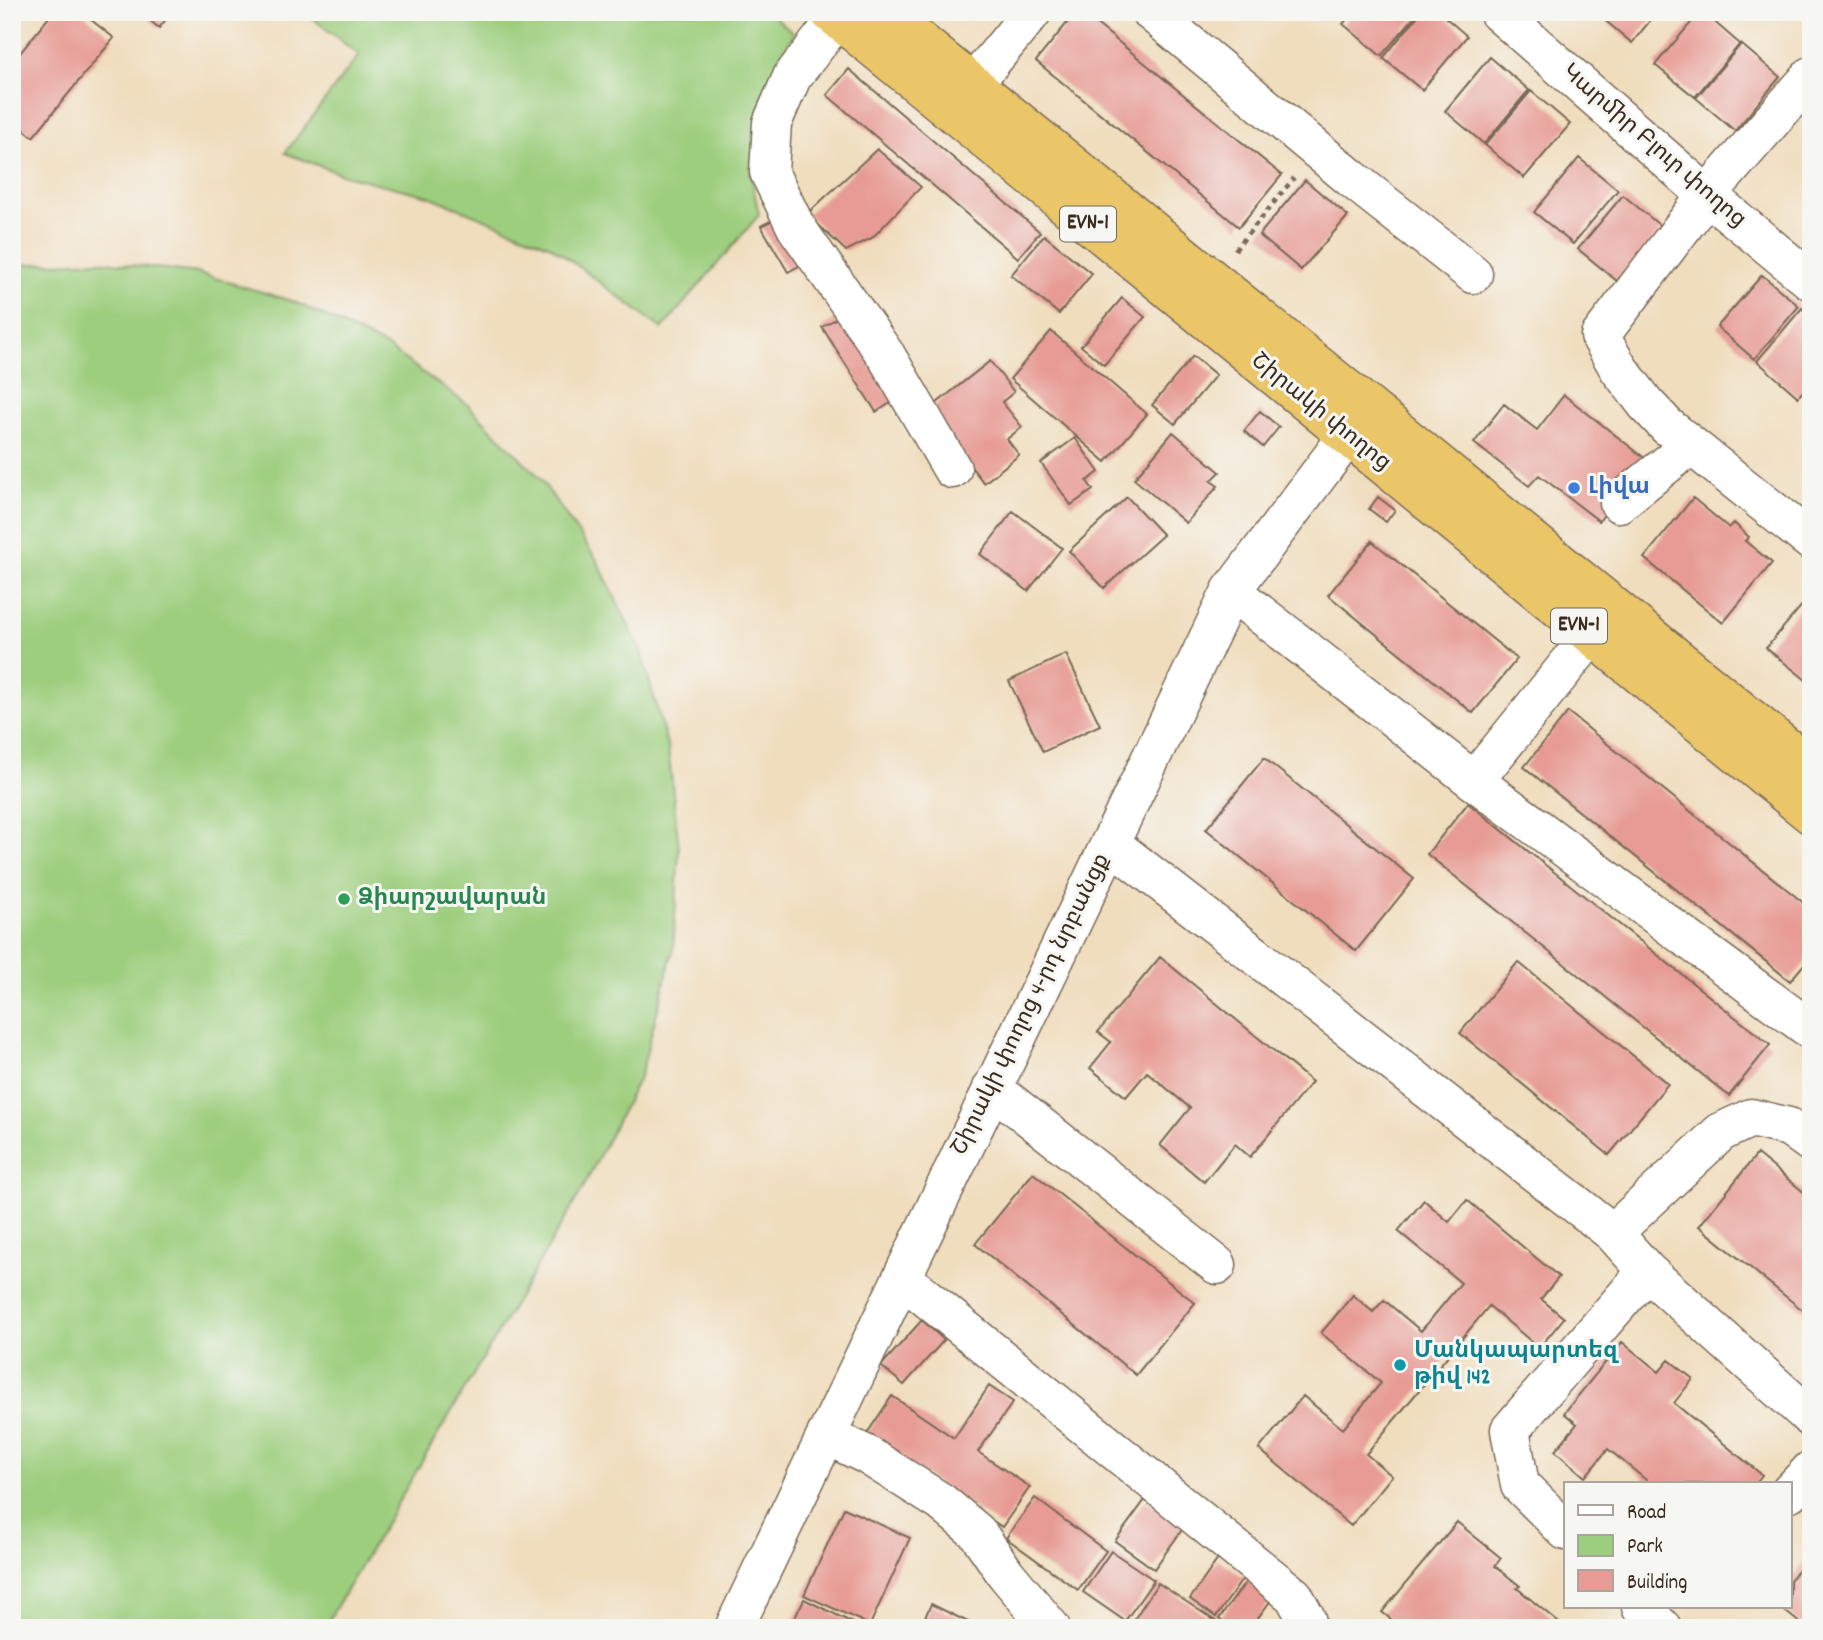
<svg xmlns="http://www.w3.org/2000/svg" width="1823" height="1640" font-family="Dekko,'Noto Sans Armenian',sans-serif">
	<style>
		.green { fill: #9dce7e; stroke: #6c7c4e; stroke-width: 2 }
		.building { fill: #e79b94 }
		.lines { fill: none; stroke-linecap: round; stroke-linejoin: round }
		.minor-casing { stroke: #7a6956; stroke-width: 41 }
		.highway-casing { stroke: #7a6956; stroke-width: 41 }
		.path { stroke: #7a6956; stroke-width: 4.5; stroke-dasharray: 5 5; stroke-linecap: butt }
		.minor { stroke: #fff; stroke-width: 38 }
		.highway { stroke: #eac669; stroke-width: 38 }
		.shop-dot { fill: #3f7fe0; stroke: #f6f6f2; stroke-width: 2.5 }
		.leisure-dot { fill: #2e9e5b; stroke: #f6f6f2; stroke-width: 2.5 }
		.culture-dot { fill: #0f9aa8; stroke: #f6f6f2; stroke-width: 2.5 }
		.labels { text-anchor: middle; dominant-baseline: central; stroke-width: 6; stroke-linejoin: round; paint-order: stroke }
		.shield { fill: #f6f6f2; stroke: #73675e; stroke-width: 2 }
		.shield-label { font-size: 21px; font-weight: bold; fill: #3b2a1e }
		.street-label { font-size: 23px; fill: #3b2a1e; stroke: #f6f6f2 }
		.shop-label { font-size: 23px; font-weight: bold; fill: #366cbe; stroke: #f6f6f2; text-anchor: start }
		.leisure-label { font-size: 23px; font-weight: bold; fill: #27864d; stroke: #f6f6f2; text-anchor: start }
		.culture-label { font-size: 23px; font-weight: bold; fill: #0d838f; stroke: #f6f6f2; text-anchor: start }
	</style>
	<rect width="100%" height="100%" fill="#f6f6f2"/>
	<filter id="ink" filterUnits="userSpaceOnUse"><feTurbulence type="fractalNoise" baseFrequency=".0143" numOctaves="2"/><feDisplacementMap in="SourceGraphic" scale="14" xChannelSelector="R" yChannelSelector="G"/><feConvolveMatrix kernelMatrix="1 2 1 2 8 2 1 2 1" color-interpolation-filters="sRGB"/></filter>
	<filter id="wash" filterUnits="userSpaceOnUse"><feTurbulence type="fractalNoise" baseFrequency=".00686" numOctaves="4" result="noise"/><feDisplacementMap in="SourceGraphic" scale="28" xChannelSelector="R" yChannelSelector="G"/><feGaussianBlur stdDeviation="1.57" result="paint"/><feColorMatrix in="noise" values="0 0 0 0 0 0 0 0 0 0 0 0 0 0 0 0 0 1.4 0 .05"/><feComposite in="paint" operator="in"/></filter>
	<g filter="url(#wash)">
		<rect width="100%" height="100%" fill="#f0ddbd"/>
		<path class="green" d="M305 12H769L794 33 763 94 750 171 759 215 662 329 551 246 429 196 344 175 285 153 359 55Z
			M97 261 198 273 295 302 386 346 468 405 539 477 597 560 641 651 668 748 679 849 673 950 641 1074 583 1188 324 1628H12V265Z"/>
		<g id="blocks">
			<path class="building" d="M53 12H81L114 38 33 137 12 120V63Z
				M140 12H172L159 28Z
				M1076 12H1082L1282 175 1239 227 1036 61Z
				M1353 12H1419L1381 56 1343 24Z
				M1421 12H1439L1467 36 1422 90 1383 58Z
				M1595 12H1657L1632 43Z
				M1700 12H1703L1740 44 1695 97 1655 65Z
				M1741 44 1780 77 1735 131 1696 98Z
				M1490 57 1529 90 1484 144 1445 111Z
				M849 69 1040 232 1018 258 827 95Z
				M1531 91 1570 124 1524 178 1485 145Z
				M877 149 921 187 872 238 846 251 807 214Z
				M1579 158 1618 190 1573 244 1534 212Z
				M1305 180 1348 216 1301 270 1259 235Z
				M1623 195 1663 228 1617 281 1578 249Z
				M780 216 806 262 788 272 761 226Z
				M1044 235 1092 274 1059 314 1011 275Z
				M1762 275 1799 306 1754 359 1717 327Z
				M1122 298 1145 317 1104 365 1081 346Z
				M1802 308 1811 316V382L1798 397 1757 361Z
				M845 313 900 397 876 412 822 327Z
				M1051 331 1147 414 1106 462 1010 379Z
				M1193 356 1216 375 1175 424 1152 405Z
				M990 361 1014 392 1002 402 1022 427 1007 439 1019 455 984 483 927 411Z
				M1564 395 1647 460 1599 521 1539 475 1529 486 1474 443 1504 404 1537 430Z
				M1260 411 1279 427 1263 447 1244 431Z
				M1173 432 1220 472 1211 481 1218 486 1186 523 1134 479Z
				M1075 438 1099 472 1087 481 1093 490 1071 505 1041 463Z
				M1127 497 1163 535 1104 588 1069 551Z
				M1378 497 1395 510 1386 522 1369 509Z
				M1693 498 1729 528 1734 523 1749 537 1745 541 1772 563 1723 623 1644 558Z
				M1013 511 1062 548 1028 591 980 554Z
				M1372 541 1517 659 1473 713 1328 595Z
				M1808 598 1811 601V684L1766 648Z
				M1066 654 1100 725 1043 752 1009 681Z
				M1568 712 1811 909V956L1790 981 1524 767Z
				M1264 758 1414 879 1356 951 1206 829Z
				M1468 803 1770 1045 1729 1096 1427 854Z
				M1160 957 1312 1082 1250 1157 1235 1144 1204 1182 1160 1145 1190 1108 1147 1072 1126 1097 1090 1068 1111 1042 1098 1032Z
				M1518 962 1668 1084 1609 1155 1460 1033Z
				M1757 1154 1811 1198V1317L1699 1226Z
				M1033 1173 1195 1303 1136 1375 975 1244Z
				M1424 1200 1449 1222 1467 1200 1559 1277 1541 1299 1564 1318 1539 1348 1489 1306 1366 1454 1392 1476 1351 1526 1259 1449 1303 1396 1343 1429 1381 1383 1321 1333 1353 1295 1373 1312 1384 1300 1421 1331 1461 1283 1398 1231Z
				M922 1320 944 1340 904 1385 881 1366Z
				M1622 1342 1659 1372 1669 1360 1693 1379 1674 1403 1762 1475 1755 1484H1651L1608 1449 1585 1477 1555 1451 1577 1424 1564 1413Z
				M989 1386 1013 1402 978 1452 1030 1487 1002 1527 866 1435 892 1396 954 1438Z
				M1035 1498 1106 1551 1078 1590 1006 1538Z
				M1145 1500 1184 1527 1154 1569 1115 1541Z
				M844 1508 910 1538 870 1625 804 1595Z
				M1457 1522 1501 1558 1495 1566 1520 1586 1517 1588 1565 1628H1402L1382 1612Z
				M1111 1551 1154 1580 1125 1621 1083 1592Z
				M1811 1555V1628H1806L1780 1607H1790V1580Z
				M1218 1559 1244 1577 1216 1617 1190 1599Z
				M1248 1579 1273 1597 1251 1628H1231L1219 1619Z
				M1158 1583 1226 1628H1143L1133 1621Z
				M804 1599 863 1628H790Z
				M931 1604 980 1628H920Z"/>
		</g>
	</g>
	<g filter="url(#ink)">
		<use href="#blocks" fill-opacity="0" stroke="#7a6956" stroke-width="2"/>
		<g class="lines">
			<defs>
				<path id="minor" d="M1151 12 1351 178 1473 274
					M1498 12 1707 195 1811 281
					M837 19 792 77 772 123 769 172 796 227 887 357 952 469
					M1811 76 1707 195 1600 336 1619 369 1646 404 1667 426 1811 541
					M973 84 1032 12
					M1619 503 1691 445
					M1231 591 1474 781 1811 1030
					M1474 781 1611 611
					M1110 843 1613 1233 1647 1271 1811 1418
					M992 1088 1217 1265
					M1613 1233 1721 1132 1751 1118 1789 1127 1811 1143
					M902 1278 1294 1596 1306 1618 1307 1628
					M826 1435 867 1455 941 1502 977 1532 1006 1574 1051 1628
					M1790 1492 1811 1470
					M1566 1531 1520 1485 1510 1430 1647 1271
					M1641 1607 1662 1628
					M734 1628 1231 591 1368 409"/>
				<path id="highway" d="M829 12 1811 815
					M885 12 1811 767"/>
			</defs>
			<use href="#minor" class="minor-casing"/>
			<use href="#highway" class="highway-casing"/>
			<path class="path" d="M1235 250 1294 178"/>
			<use href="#minor" class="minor"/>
			<use href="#highway" class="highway"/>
		</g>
	</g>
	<circle class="shop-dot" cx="1574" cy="488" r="7"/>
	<circle class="leisure-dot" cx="344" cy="899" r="7"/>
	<circle class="culture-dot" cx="1400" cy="1365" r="7"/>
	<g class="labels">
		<g class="shield">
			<rect x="1060" y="206.5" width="56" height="35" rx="5"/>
			<rect x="1551" y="608.5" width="56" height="35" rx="5"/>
		</g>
		<g class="shield-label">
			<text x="1088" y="224">EVN-1</text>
			<text x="1579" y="626">EVN-1</text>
		</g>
		<g class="street-label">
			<text transform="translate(1653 147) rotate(41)">Կարմիր Բլուր փողոց</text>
			<text transform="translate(1320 413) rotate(39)">Շիրակի փողոց</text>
			<text transform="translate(1032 1005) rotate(-64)">Շիրակի փողոց 4-րդ նրբանցք</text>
		</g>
		<g class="shop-label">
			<text x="1588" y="488">Լիվա</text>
		</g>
		<g class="leisure-label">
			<text x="358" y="899">Ձիարշավարան</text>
		</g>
		<g class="culture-label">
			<text x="1414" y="1352">Մանկապարտեզ<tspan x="1414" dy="26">թիվ 142</tspan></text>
		</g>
	</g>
	<rect width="1823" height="1640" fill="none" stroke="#f6f6f2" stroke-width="42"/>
	<rect x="1564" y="1482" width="228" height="126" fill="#f6f6f2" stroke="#aba49d" stroke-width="2"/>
	<rect x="1578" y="1505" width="35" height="10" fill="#ffffff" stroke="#aba49d" stroke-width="2"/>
	<text x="1627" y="1518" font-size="21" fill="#3b2a1e">Road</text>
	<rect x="1578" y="1535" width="35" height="21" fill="#9dce7e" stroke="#aba49d" stroke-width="2"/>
	<text x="1627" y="1552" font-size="21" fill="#3b2a1e">Park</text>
	<rect x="1578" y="1570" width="35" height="21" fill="#e79b94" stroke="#aba49d" stroke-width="2"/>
	<text x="1627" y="1588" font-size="21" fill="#3b2a1e">Building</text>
</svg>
